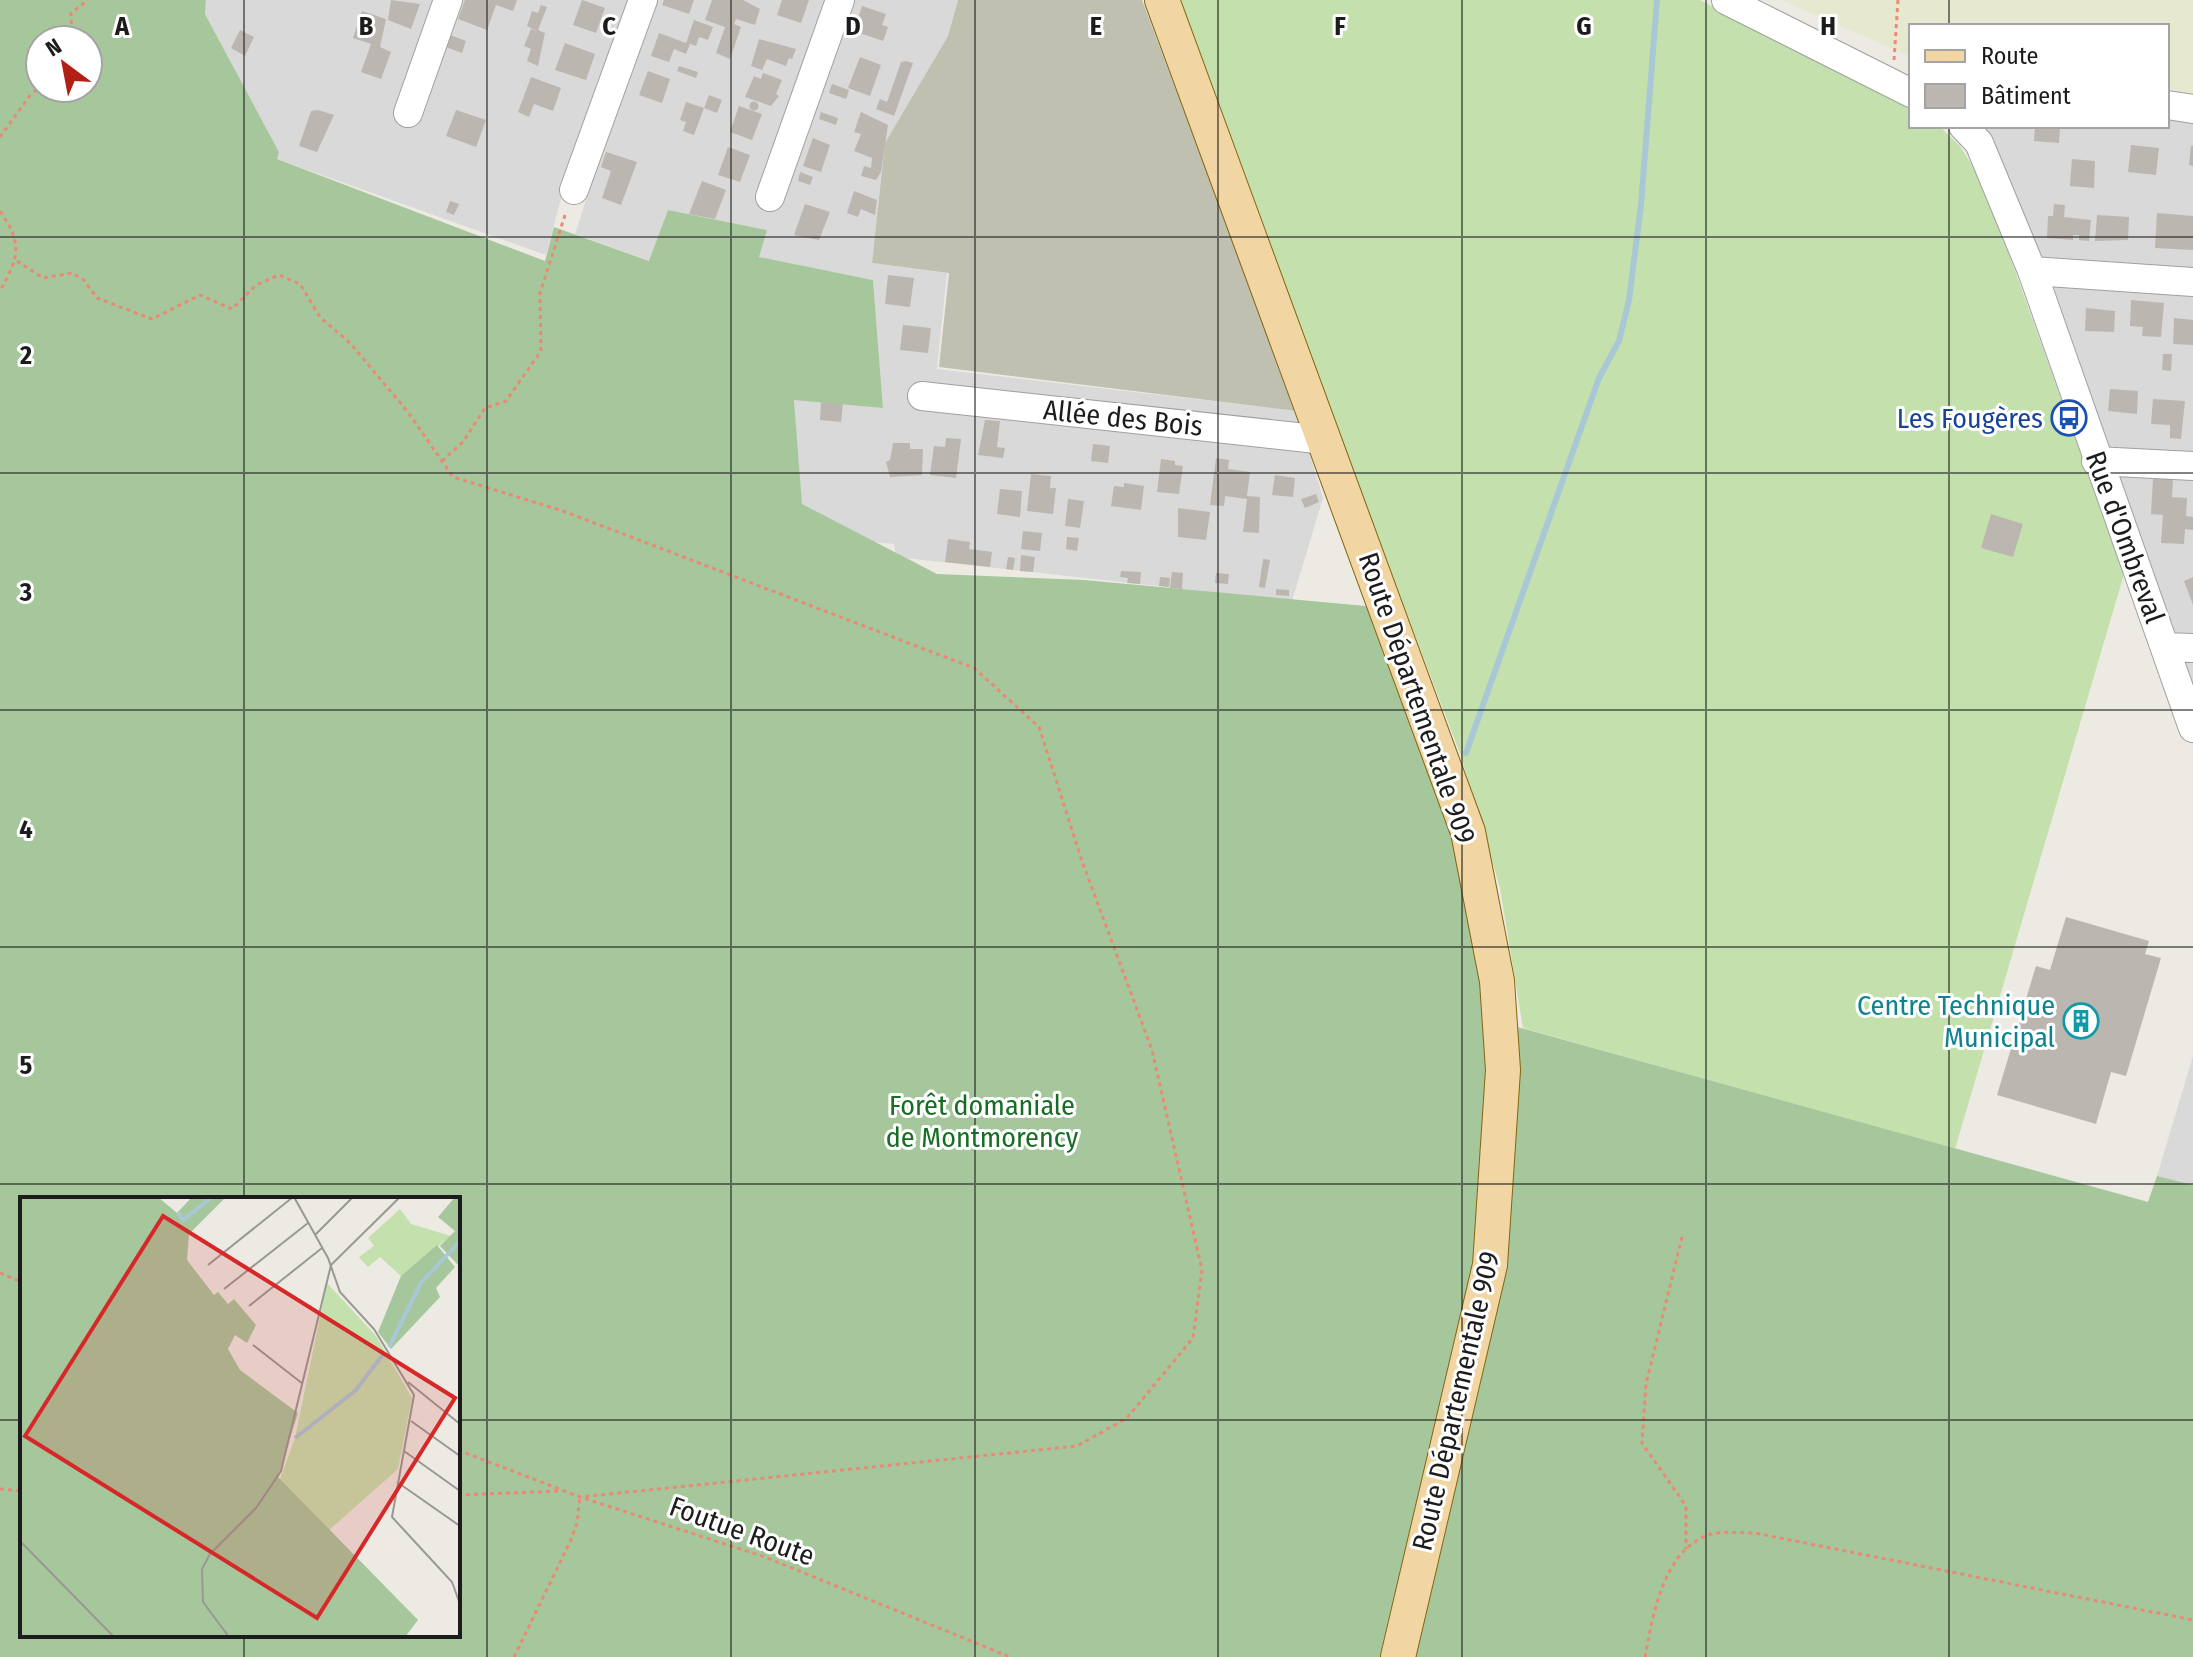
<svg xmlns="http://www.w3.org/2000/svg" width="2193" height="1657" font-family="'Fira Sans Condensed',sans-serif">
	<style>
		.residential { fill: #dad9d9 }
		.construction { fill: #bfc0af }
		.farmland { fill: #e6e9d0 }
		.grass { fill: #c4e1ad }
		.forest { fill: #a6c79c; fill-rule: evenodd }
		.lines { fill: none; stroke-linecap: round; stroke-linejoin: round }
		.stream { stroke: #a8c8d5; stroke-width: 6 }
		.building { fill: #bcb6b0 }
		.minor-casing { stroke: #a0a0a0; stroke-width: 30 }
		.major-casing { stroke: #846510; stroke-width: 36 }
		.path { stroke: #ea8a76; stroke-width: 3; stroke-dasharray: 4 4; stroke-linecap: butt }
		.minor { stroke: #fff; stroke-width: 28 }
		.major { stroke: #f1d5a3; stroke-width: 34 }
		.grid { fill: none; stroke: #1c1c1c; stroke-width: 2; stroke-opacity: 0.55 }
		.labels { text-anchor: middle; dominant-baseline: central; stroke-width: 6; stroke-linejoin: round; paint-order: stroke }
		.street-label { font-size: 28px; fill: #1c1c1c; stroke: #fff }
		.transit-label { font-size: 28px; fill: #164399; stroke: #fff; text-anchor: end }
		.culture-label { font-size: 28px; fill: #0d838f; stroke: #fff; text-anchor: end }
		.park-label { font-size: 28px; fill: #176d24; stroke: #fff }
		.inset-river { fill: none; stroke: #a8c8d5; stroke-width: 4 }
		.inset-road { fill: none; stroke: #999893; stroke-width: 2 }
		.view { fill: #d62828; fill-opacity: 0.15; stroke: #d62828; stroke-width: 4 }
		.inset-edge { fill: none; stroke: #1c1c1c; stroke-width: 4 }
		.grid-label { font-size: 26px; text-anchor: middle; font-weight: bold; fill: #1c1c1c; stroke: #fff; stroke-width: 6; stroke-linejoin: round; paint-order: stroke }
	</style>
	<rect width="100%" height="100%" fill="#eceae3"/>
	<path class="residential" d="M206 0H958L948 36 885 143 872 263 947 273 937 369 1297 411 1323 498 1292 601 896 557 894 544 804 535 794 399 883 408 873 280 758 257 767 230 668 210 650 261 575 234 588 194 563 191 546 255 277 159 279 152 205 14Z
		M2167 93 2193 96V735L2010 235 1971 148 1947 126H2167Z
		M2193 1056V1185L2157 1176Z"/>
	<path class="construction" d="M958 0H1142L1297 411 939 367 949 273 872 263 885 143 948 36Z"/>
	<path class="farmland" d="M1781 0H2193V96L2167 93V26H1911V57Z"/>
	<path class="grass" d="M1181 0H1700L1911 107V126H1939L1959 145 1983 182 2124 574 1955 1149 1523 1028 1500 888 1461 756 1248 197Z"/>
	<path class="forest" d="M0 0H206L205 14 279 152 277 159 545 261 554 227 649 261 668 210 767 230 759 257 873 280 883 408 794 400 802 504 937 574 1084 580 1398 609 1503 1023 2148 1202 2157 1176 2193 1185V1657H0ZM40 40H88V88H40ZM22 1199H458V1635H22Z"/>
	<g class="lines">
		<path class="stream" d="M1466 753 1599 378 1619 341 1629 300 1641 205 1657 0"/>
	</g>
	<path class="building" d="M391 0 420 4 411 29 388 20Z
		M465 0H517L513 11 496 5 487 30 458 19Z
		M582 0 605 8 596 33 573 25Z
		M664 0H694L689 14 662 5Z
		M712 0H743L760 9 755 25 736 19 734 24 741 27 730 59 716 53 725 27 705 20Z
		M782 0H809L801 23 777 15Z
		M541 5 547 7 538 30 545 33 538 66 527 61 531 49 524 46 531 29 538 32 527 26 532 11 538 13Z
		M862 6 886 14 882 25 888 27 883 41 854 31Z
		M362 11 386 19 380 47 391 52 381 79 361 72 371 44 353 38Z
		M694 20 713 27 708 40 699 37 696 46 690 44 686 54 674 49 669 62 651 56 659 33 686 43Z
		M240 30 254 37 245 56 231 48Z
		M450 35 466 41 462 53 446 47Z
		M759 39 796 49 792 59 789 58 786 66 767 59 762 70 751 66Z
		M565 43 595 54 586 80 555 70Z
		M860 57 881 65 870 96 848 88Z
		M906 61 913 63 894 116 876 109 880 99 887 102 901 62Z
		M679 66 698 72 696 78 677 71Z
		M648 71 670 79 662 103 639 95Z
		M763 73 782 80 776 94 779 96 771 106 745 97 754 76 761 79Z
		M531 77 561 88 553 111 534 104 529 117 518 112Z
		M832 84 849 90 846 99 829 93Z
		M709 95 722 100 717 113 704 108Z
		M749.5 106a4.5 4.5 0 1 1 9 0a4.5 4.5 0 1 1-9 0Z
		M686 102 704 108 694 135 683 131 686 122 680 120Z
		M739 106 762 114 752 140 730 132Z
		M318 110 334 115 317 152 299 146 311 111Z
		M456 110 486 120 476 147 446 136Z
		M821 112 838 118 836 125 819 119Z
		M861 112 888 125 881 172 876 180 861 176 864 166 871 168 872 158 854 151 861 134 854 132Z
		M2035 126H2060L2059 143 2034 141Z
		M813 138 830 145 821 172 803 166Z
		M2131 145 2159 148 2156 175 2128 172Z
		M2191 146H2193V166L2189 165Z
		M728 147 750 155 740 182 718 175Z
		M606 152 637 162 621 205 602 198 611 171 601 167Z
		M2072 159 2095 161 2094 188 2070 186Z
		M800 172 813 177 810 185 798 181Z
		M702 181 726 190 715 219 689 214Z
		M854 191 877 200 875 215 861 209 858 217 847 213Z
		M450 201 459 204 454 215 446 212Z
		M805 204 830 212 819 240 794 235Z
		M2054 204 2065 205 2064 217 2091 220 2089 241 2079 240V235H2073V240L2047 238 2048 216H2053Z
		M2157 213 2193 216V250L2155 248Z
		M2097 215 2129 217 2128 240 2095 241Z
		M888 275 914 278 910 307 885 304Z
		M2131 300 2164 303 2161 337 2142 336 2143 327 2130 326Z
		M2086 308 2115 311 2114 332 2085 331Z
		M2174 318 2193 320V345L2173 344Z
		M903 325 931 328 928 353 900 350Z
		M2163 354H2172L2171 371 2162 370Z
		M2110 389 2138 391 2137 414 2108 411Z
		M2153 399 2185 401 2181 439 2170 438V425L2151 424Z
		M821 402 843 404 841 422 820 420Z
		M985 420 1000 421 997 447 1005 448 1003 458 978 455Z
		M946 438 961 439 956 478 930 475 934 446 945 447Z
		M893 443H910V449H923L922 475 890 477 886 462 890 460Z
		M1093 444 1110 446 1108 463 1091 461Z
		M1216 458 1229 460 1228 469 1250 472 1247 496 1260 497 1259 533 1243 532 1247 499 1225 496 1224 506 1210 505Z
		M1161 459 1175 461V465L1183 466 1179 494 1157 492Z
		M1031 474 1051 476 1050 488H1056L1053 514 1027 511Z
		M1275 475 1295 478 1293 497 1272 495Z
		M2153 478 2173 479 2172 497 2187 498 2186 516 2193 517V530L2185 529 2184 544 2161 543 2163 515 2151 514Z
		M1124 483 1144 486 1141 510 1111 506 1114 486 1124 487Z
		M1000 489 1022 491 1020 517 997 514Z
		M1316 494 1319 502 1305 508 1301 499Z
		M1068 499 1084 501 1080 528 1065 526Z
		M1178 508 1210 512 1206 540 1178 537Z
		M1991 514 2023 524 2013 557 1981 548Z
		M1023 531 1042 533 1040 551 1021 549Z
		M1067 537 1079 538 1077 551 1066 549Z
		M948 539 970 542 969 549 992 552 990 567 945 562Z
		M1021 555 1035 557 1033 572 1020 571Z
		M1008 557 1015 558 1013 570 1006 569Z
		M1263 559 1270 560 1265 588 1259 587Z
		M1121 571 1141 572 1140 584 1127 583 1128 578 1120 577Z
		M1172 572 1183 573 1182 589 1170 588Z
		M1216 573 1229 574 1228 584 1215 583Z
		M1160 577 1170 578 1169 587 1159 586Z
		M2193 577V605L2184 581Z
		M1276 589 1289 590V596L1276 595Z
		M2066 917 2149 941 2145 954 2161 958 2126 1076 2111 1072 2096 1124 1997 1095 2036 966 2050 970Z"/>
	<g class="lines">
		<defs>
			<path id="minor" d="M1726 0 1911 93
				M2167 105 2193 109
				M408 113 448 0
				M1963 126 1979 143 2032 271 2193 728
				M574 190 643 0
				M770 197 840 0
				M2032 271 2193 282
				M922 396 1325 440
				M2096 461 2193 466
				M2165 647 2193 648"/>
			<path id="major" d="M1162 0 1468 832 1497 981 1503 1070 1490 1265 1398 1657"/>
		</defs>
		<use href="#minor" class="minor-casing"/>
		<use href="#major" class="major-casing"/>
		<path class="path" d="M72 40 71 13 88 0
			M1894 60 1898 0
			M0 137 31 94 40 88 47 98 62 88
			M0 211C23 244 19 257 0 291
			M17 261 43 278 72 273 84 280 97 298 152 319 200 295 232 309 256 285 279 275 300 284 320 317 350 343 408 412 453 477 563 511 974 668 1039 727 1082 861 1152 1050 1202 1270 1193 1338 1127 1418 1077 1446 580 1497
			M442 461 463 442 485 408 506 401 541 351 540 293 566 212
			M1682 1237 1646 1384 1642 1443 1686 1506V1549
			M0 1273 22 1282
			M458 1450 580 1497 765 1557 1010 1657
			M0 1489 22 1491
			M458 1495 562 1491
			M514 1657 570 1542 577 1523 580 1497
			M1645 1657C1653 1615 1663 1549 1711 1534 1724 1531 1742 1533 1755 1533L2193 1620"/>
		<use href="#minor" class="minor"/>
		<use href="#major" class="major"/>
	</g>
	<path class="grid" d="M244 0V1199M487 0V1657M731 0V1657M975 0V1657M1218 0V1657M1462 0V1657M1706 0V1657M1949 0V26M1949 126V1657M0 237H2193M0 473H2193M0 710H2193M0 947H2193M0 1184H2193M0 1420H22M458 1420H2193M244 1635V1657"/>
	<defs>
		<symbol id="bus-ring" viewBox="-11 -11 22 22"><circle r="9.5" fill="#fff" stroke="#1a4fb4" stroke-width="1.5"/><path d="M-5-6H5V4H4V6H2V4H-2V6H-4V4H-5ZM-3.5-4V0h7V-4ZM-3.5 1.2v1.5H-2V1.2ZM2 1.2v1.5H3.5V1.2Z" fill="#1a4fb4"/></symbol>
		<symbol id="building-ring" viewBox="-11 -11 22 22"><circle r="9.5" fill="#fff" stroke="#0f9aa8" stroke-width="1.5"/><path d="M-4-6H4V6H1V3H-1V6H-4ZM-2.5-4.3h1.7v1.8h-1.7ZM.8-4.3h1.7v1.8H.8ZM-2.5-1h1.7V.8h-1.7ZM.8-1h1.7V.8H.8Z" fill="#0f9aa8"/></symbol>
	</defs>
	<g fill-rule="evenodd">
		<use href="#bus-ring" x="2049" y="398" width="40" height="40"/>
		<use href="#building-ring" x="2061" y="1001" width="40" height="40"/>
	</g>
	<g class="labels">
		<g class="street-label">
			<text transform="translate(1123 418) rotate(6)">Allée des Bois</text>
			<text transform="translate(2125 537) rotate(70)">Rue d'Ombreval</text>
			<text transform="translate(1417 698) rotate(71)">Route Départementale 909</text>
			<text transform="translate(1456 1401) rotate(-77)">Route Départementale 909</text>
			<text transform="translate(742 1531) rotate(20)">Foutue Route</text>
		</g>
		<g class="transit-label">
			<text x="2043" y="418">Les Fougères</text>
		</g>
		<g class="culture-label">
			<text x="2055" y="1005">Centre Technique<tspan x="2055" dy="32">Municipal</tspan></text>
		</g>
		<g class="park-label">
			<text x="982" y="1105">Forêt domaniale<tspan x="982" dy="32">de Montmorency</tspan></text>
		</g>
	</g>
	<g transform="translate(20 1197)">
		<rect width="440" height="440" fill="#eceae3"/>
		<path d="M380 12 391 27 431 39 381 79 360 60 348 70 339 60 354 49 348 41ZM307 86 356 139 392 201 378 272 308 334 260 282 275 241Z" fill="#c4e1ad"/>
		<path d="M0 0H138L157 16 172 0H206L169 37 167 63 194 98 198 95 208 107 214 102 236 128 227 146 215 138 208 152 220 173 278 216 258 280 398 423 385 440H0ZM435 0H440V70L420 49 435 34 418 20ZM417 48 435 70 416 91 420 100 371 152 358 135 381 79Z" fill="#a6c79c"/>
		<path class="inset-river" d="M158 16 163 23 192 0M369 150 401 86 440 44M275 241 335 194 365 155"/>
		<path class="inset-road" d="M274 0 308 61 320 95 354 132 394 198 372 320 432 385 440 407M295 38 333 0M188 68 273 0M204 92 288 26M229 109 302 51M233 148 283 187M388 185 440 227M391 224 440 259M384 254 440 294M377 285 440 329M0 344 94 440M209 440 183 405 182 372 190 357 236 311 261 274 311 68 380 0"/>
		<path class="view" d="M143 19 435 201 297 421 5 239Z"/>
		<rect width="440" height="440" class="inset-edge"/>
	</g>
	<g class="grid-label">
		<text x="122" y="35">A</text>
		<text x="366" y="35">B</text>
		<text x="609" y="35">C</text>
		<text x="853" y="35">D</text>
		<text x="1096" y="35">E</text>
		<text x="1340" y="35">F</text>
		<text x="1584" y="35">G</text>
		<text x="1828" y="35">H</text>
		<text x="26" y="364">2</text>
		<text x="26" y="601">3</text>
		<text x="26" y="838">4</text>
		<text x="26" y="1074">5</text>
	</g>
	<rect x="1909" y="24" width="260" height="104" fill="#ffffff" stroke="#a4a4a4" stroke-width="2"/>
	<rect x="1925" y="50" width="40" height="12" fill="#f1d5a3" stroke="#a4a4a4" stroke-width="2"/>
	<text x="1981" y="64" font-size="24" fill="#1c1c1c">Route</text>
	<rect x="1925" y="84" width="40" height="24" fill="#bcb6b0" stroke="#a4a4a4" stroke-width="2"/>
	<text x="1981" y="104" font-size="24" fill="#1c1c1c">Bâtiment</text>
	<g transform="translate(64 64) rotate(328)"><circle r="38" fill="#ffffff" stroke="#a4a4a4" stroke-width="2"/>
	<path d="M0-6L14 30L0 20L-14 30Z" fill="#b22015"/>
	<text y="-12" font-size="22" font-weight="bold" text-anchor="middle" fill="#1c1c1c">N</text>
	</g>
</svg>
